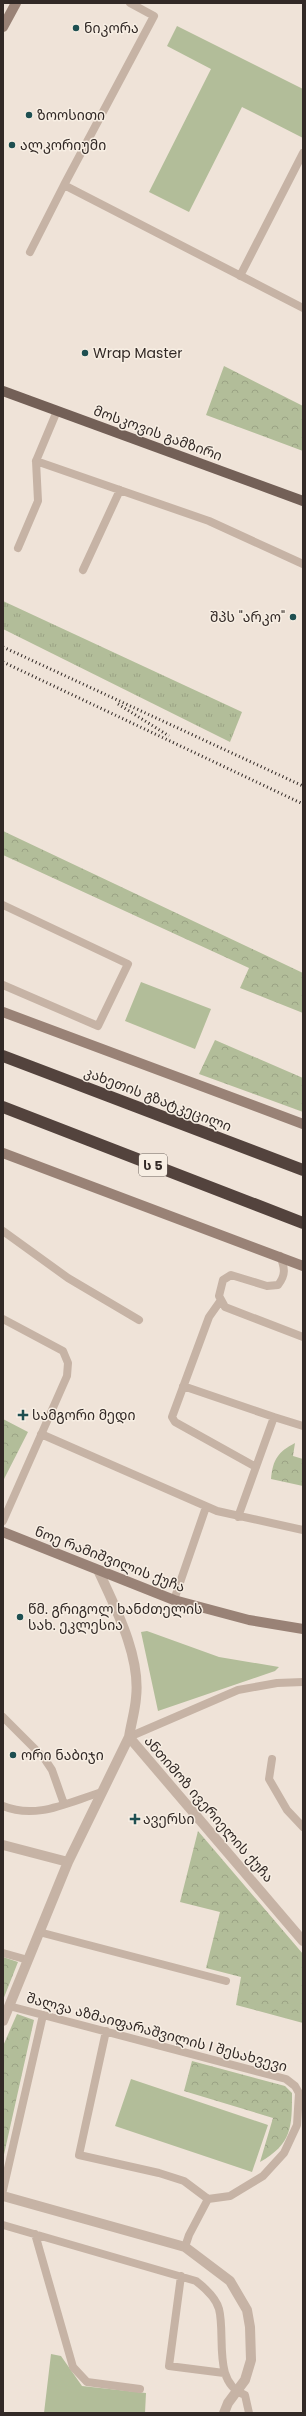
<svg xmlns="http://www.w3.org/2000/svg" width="306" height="2416" font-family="Poppins,'Noto Sans Georgian',sans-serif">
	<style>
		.grass { fill: url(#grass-tufts) }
		.forest { fill: url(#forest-crowns) }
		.park { fill: #b2bd99 }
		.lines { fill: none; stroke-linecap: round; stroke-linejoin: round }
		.lane { stroke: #c6b3a5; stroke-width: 8 }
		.street { stroke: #c6b3a5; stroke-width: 10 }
		.secondary { stroke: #998276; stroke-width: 10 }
		.primary { stroke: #736057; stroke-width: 10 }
		.highway { stroke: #53433d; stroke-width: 12 }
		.rail { stroke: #322926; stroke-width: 3; stroke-dasharray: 1 3; stroke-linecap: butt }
		.poi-dot { fill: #1e4f51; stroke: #f7eee3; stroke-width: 1.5 }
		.labels { text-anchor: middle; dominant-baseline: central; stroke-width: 3; stroke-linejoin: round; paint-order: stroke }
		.shield { fill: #f7eee3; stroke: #6d645f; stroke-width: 1 }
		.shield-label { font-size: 13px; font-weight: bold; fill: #322926 }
		.poi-label { font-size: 14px; fill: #322926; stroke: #f7eee3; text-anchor: start }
		.street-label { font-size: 14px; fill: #322926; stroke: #f7eee3 }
	</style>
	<defs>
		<pattern id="grass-tufts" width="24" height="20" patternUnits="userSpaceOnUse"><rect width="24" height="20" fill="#b2bd99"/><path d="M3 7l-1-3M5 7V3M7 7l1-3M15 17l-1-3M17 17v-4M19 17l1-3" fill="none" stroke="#9aa284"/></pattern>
		<pattern id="forest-crowns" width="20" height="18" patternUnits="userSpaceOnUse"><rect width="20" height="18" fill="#b2bd99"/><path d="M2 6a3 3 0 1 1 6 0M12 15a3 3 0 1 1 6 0" fill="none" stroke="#9aa284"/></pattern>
	</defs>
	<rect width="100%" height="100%" fill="#efe3d8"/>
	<path class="grass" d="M3 601 242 712 230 742 3 629Z"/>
	<path class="forest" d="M224 366 303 406V451L206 415Z
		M3 831 303 973V1013L240 988 249 968 3 855Z
		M215 1040 303 1078V1112L199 1074Z
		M3 1419 28 1432 3 1481Z
		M295 1443 293 1456 303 1459V1486L271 1479C273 1459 278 1452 295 1443Z
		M198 1831 303 1954V2023L236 2005 241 1977 206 1968 220 1912 180 1902Z
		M3 1957 18 1962 3 2000Z
		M17 2014 34 2020 3 2159V2046Z
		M192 2061 285 2086 292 2093C292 2127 292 2144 260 2162L273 2118 184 2091Z"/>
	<path class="park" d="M177 26 303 89V138L242 107 189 212 149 192 211 69 167 46Z
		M141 982 211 1009 195 1049 125 1021Z
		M147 1631 219 1657 279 1667 275 1671 158 1711 141 1632Z
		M131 2079 268 2125 252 2172 115 2126Z
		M51 2354 61 2356 82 2386 146 2393 145 2413H44Z"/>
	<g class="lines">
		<path class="lane" d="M64 185 154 16 130 3
			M30 252 64 185 303 308
			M240 276 303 153
			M57 411 36 461 209 521 303 564
			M18 548 38 501 36 461
			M83 570 120 490
			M3 905 128 964 98 1026 3 985
			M3 1231 68 1278 139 1320
			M280 1256C285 1268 286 1275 278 1285L267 1286 231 1275 223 1280 219 1296 225 1307 303 1337
			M221 1300 209 1317 172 1417 175 1422 256 1467
			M3 1319 63 1351 68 1363 67 1376 3 1521
			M183 1386 274 1417
			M41 1434 217 1511 303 1530
			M238 1517 274 1417 303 1426
			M174 1600 206 1507
			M3 1717 44 1758 52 1770 64 1804
			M129 1737 238 1690 277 1683 303 1682
			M272 1759 269 1779 287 1810 303 1827
			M3 1806C37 1820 68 1802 102 1792
			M39 1932 226 1981
			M3 1953 28 1960
			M9 2006 286 2079 295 2086 299 2093 297 2125 284 2153 263 2176 230 2196 208 2199 189 2235 185 2247
			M106 2031 79 2155 159 2173 184 2181 208 2199
			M3 2190 43 2015
			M3 2225 196 2281C205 2288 216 2298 219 2309 226 2336 212 2383 245 2395L249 2413
			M35 2234 73 2367 87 2382 140 2389
			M181 2276 169 2366 224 2373"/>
		<path class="street" d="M98 1570C115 1607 141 1656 136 1698 135 1711 131 1724 129 1737L303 1941
			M3 1845 68 1862
			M3 2021 68 1862 129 1737
			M3 2196 185 2247 230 2281 247 2310 250 2327 251 2360 245 2380 228 2403 224 2413"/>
		<path class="secondary" d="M3 27 16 3
			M3 1012 303 1124
			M3 1153 303 1266
			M3 1532 174 1600 249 1620 303 1629"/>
		<path class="primary" d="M3 391 303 501"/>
		<path class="highway" d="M3 1056 303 1170
			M3 1107 303 1223"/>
		<path class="rail" d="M3 647 303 786
			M3 662 303 804
			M118 704 169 736"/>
	</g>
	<g class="poi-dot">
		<circle cx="76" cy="28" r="4"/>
		<circle cx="29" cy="115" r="4"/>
		<circle cx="12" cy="145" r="4"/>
		<circle cx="85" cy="353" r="4"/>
		<circle cx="293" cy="617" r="4"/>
		<path d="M21 1409h4v4h4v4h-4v4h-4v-4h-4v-4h4z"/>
		<circle cx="20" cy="1617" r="4"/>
		<circle cx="13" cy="1755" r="4"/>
		<path d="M133 1813h4v4h4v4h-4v4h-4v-4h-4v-4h4z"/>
	</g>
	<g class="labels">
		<rect class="shield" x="139" y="1154" width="28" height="22" rx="3"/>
		<g class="shield-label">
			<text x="153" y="1165">ს 5</text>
		</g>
		<g class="poi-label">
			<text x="84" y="28">ნიკორა</text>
			<text x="37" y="115">ზოოსითი</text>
			<text x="20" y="145">ალკორიუმი</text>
			<text x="93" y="353">Wrap Master</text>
			<text x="285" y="617" text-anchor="end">შპს "არკო"</text>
			<text x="32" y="1415">სამგორი მედი</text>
			<text x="28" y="1609">წმ. გრიგოლ ხანძთელის<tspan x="28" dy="16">სახ. ეკლესია</tspan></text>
			<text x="21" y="1755">ორი ნაბიჯი</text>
			<text x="143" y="1819">ავერსი</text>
		</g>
		<g class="street-label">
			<text transform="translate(158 433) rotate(20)">მოსკოვის გამზირი</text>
			<text transform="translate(158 1099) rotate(21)">კახეთის გზატკეცილი</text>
			<text transform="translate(110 1559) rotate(21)">ნოე რამიშვილის ქუჩა</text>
			<text transform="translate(209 1809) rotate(49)">ანთიმოზ ივერიელის ქუჩა</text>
			<text transform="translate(157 2032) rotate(15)">შალვა აზმაიფარაშვილის I შესახვევი</text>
		</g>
	</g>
	<rect width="306" height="2416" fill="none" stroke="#322926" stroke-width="8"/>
</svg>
